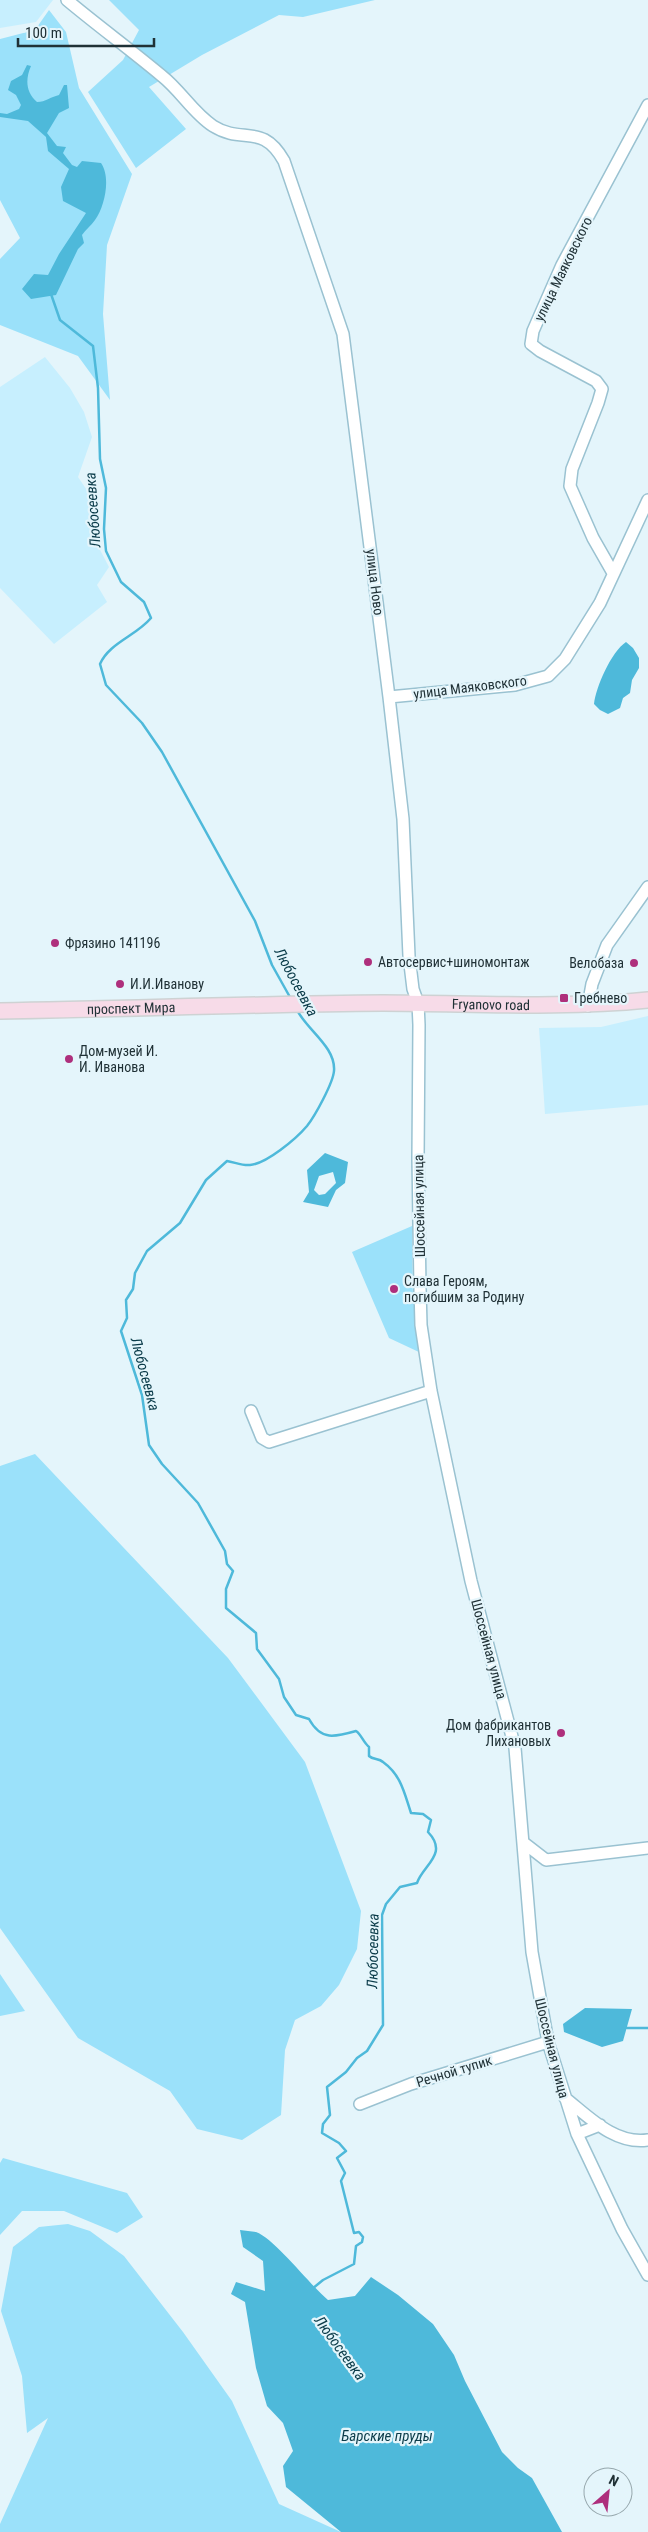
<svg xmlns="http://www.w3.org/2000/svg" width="648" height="2532" font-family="'Roboto Condensed',sans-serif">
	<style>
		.built { fill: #c7effe }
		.green { fill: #9be1fa }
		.water { fill: #4eb9da; fill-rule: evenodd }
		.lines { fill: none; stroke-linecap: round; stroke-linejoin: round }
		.stream { stroke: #4eb9da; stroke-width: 2.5 }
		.minor-casing { stroke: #9ac2d1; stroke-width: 14 }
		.major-casing { stroke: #ced2d3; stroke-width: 18 }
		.minor { stroke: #fff; stroke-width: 11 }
		.major { stroke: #f7dbe8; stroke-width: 15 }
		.poi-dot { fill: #ae2f7c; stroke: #e4f5fb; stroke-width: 2 }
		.labels { text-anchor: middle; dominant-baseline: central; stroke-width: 4.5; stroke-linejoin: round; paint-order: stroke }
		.street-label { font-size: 14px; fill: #203136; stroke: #e4f5fb }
		.poi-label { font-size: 14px; fill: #203136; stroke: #e4f5fb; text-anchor: start }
		.water-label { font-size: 15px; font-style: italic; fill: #0a3b49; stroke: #e4f5fb }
	</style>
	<rect width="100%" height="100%" fill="#e4f5fb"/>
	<path class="built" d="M0 0H53L36 22 0 28Z
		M45 357 70 388 84 412 92 437 78 477 99 508 98 546 109 567 97 585 107 602 54 644 0 588V387Z
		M648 1016V1105L545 1114 539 1028 601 1027Z"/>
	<path class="green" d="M109 0H375L303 17 279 15 202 55 149 87 186 129 136 168 88 92 123 60 139 30Z
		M49 10 66 32 79 88 132 174 107 245 103 314 110 400 78 356 0 325V259L20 238 0 200V39L35 30Z
		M412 1226 413 1298 421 1353 389 1338 352 1252Z
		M35 1454 228 1658 305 1762 361 1911 357 1949 339 1985 321 2006 295 2020 285 2050 281 2115 242 2140 197 2129 170 2091 78 2038 0 1928V1466Z
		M0 1973V1974L25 2011 0 2016Z
		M3 2158 127 2193 143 2217 117 2233 64 2211H22L0 2235V2163Z
		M68 2224 90 2231 124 2256 183 2332 232 2401 279 2504 341 2532H0V2524L48 2418 27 2433 22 2376 1 2311 13 2247 39 2227Z"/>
	<path class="water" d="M27 65 31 66C25 80 26 92 37 102 46 102 50 97 59 95L64 85H67L69 108 59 113 47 133 57 146 66 147 63 153 72 165 77 167 82 161 101 163C111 177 105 206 95 220 91 226 86 229 82 235L84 243 78 249 56 295 31 299 22 289 34 274 48 275 59 254 86 213 63 201 61 187 69 169 48 151 46 137 28 121 0 117V113L7 114 19 109 21 105 16 95 8 90 11 81 22 75Z
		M626 642 633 648 639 658V668L632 680 630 693 623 698 620 708 608 714 600 710 594 704C596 687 611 652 626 642Z
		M325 1153 348 1162 345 1183 336 1190 328 1207 303 1202 309 1192 307 1170ZM333 1172 336 1183 325 1194 319 1195 314 1190 319 1176Z
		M585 2008 632 2009 623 2041 602 2047 564 2032 563 2024Z
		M240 2230C245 2231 251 2231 256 2232 275 2239 309 2284 328 2300L355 2296 371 2277 398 2295 433 2324 454 2355 465 2381 502 2452 518 2468 532 2478 562 2532H341L286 2487 283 2466 293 2451 283 2423 267 2406 256 2368 245 2302 231 2294 236 2282 265 2291 263 2261 243 2247Z"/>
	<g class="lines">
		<path class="stream" d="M51 294 60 320 93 346 98 388 100 459 106 488 104 529 106 551 121 582 144 602 151 618C136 636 109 643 100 664L106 685 142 723 162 752 255 921 272 965 291 999
			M297 1010C307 1030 336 1047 334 1071 333 1083 315 1116 307 1126 296 1139 266 1164 250 1165 243 1166 234 1162 227 1161L206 1180 180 1223 147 1251 135 1273 133 1289 126 1300 127 1318 121 1331 142 1395 149 1445 162 1464 198 1503 225 1551 227 1564 233 1571 226 1589V1608L256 1633 257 1649 279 1679 284 1697 296 1715 309 1719C321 1741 335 1737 356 1731 361 1734 363 1742 369 1747V1756C373 1760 379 1758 383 1762 401 1775 404 1792 411 1813L423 1814 431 1820 428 1832C449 1854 423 1865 417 1883L400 1887 386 1904 382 1915 383 2025 367 2051 357 2058 346 2072 327 2087 330 2115 323 2124 322 2133 339 2143 346 2151 337 2158 345 2173 341 2181 354 2233 359 2232 363 2237 362 2242 356 2246 354 2264 323 2280 312 2289
			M627 2028H648"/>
		<defs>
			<path id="minor" d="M67 0C98 26 131 50 162 76 181 91 193 113 213 126 243 145 262 122 284 161L343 334 389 697 403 819 409 956 413 989 418 1003 419 1025 418 1158 420 1288 421 1325 431 1391 471 1581 515 1748 532 1952 548 2042 577 2134 622 2229 648 2275
				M613 573 593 538 570 486 572 469 598 403 602 389 596 381 540 351 531 344 533 331 562 265 648 105
				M389 697 515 685 548 676 565 659 600 603 648 500
				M588 1006 592 984 607 945 648 887
				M251 1411 262 1438 269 1442 431 1391
				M524 1843 546 1860 648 1848
				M565 2098C589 2117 615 2145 648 2140
				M360 2104 411 2084 548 2042
				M577 2134 600 2125"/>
			<g id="major">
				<path id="s1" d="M0 1011C128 1009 255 1004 383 1003 471 1003 560 1009 648 1000"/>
			</g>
		</defs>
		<use href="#minor" class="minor-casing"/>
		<use href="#major" class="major-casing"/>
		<use href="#minor" class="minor"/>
		<use href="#major" class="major"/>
	</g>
	<g class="poi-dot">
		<circle cx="55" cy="943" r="5"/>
		<circle cx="368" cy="962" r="5"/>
		<circle cx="634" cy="963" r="5"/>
		<circle cx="120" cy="984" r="5"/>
		<rect x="559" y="993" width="10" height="10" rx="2.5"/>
		<circle cx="69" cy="1059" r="5"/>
		<circle cx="394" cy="1289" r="5"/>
		<circle cx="561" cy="1733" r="5"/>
	</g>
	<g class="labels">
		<g class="street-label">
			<text transform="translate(563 269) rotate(-64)">улица Маяковского</text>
			<text transform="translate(375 582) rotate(83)">улица Ново</text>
			<text transform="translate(470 687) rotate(-7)">улица Маяковского</text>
			<text stroke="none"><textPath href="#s1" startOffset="491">Fryanovo road</textPath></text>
			<text stroke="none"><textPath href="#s1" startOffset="131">проспект Мира</textPath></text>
			<text transform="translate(419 1206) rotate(-91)">Шоссейная улица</text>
			<text transform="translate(489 1649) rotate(75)">Шоссейная улица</text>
			<text transform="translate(552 2048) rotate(76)">Шоссейная улица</text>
			<text transform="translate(454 2071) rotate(-17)">Речной тупик</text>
		</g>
		<g class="poi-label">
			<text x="65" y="943">Фрязино 141196</text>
			<text x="378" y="962">Автосервис+шиномонтаж</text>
			<text x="624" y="963" text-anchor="end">Велобаза</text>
			<text x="130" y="984">И.И.Иванову</text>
			<text x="574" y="998">Гребнево</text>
			<text x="79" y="1051">Дом-музей И.<tspan x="79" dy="16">И. Иванова</tspan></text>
			<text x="404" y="1281">Слава Героям,<tspan x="404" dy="16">погибшим за Родину</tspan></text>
			<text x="551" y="1725" text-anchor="end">Дом фабрикантов<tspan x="551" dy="16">Лихановых</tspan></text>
		</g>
		<g class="water-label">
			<text transform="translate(93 510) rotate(-94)">Любосеевка</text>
			<text transform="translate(296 982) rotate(62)">Любосеевка</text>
			<text transform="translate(145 1374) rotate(75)">Любосеевка</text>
			<text transform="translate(373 1951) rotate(-89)">Любосеевка</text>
			<text transform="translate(340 2348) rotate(54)">Любосеевка</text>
			<text x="387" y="2436">Барские пруды</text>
		</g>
	</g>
	<g transform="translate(608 2492) rotate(27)"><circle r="24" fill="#e4f5fb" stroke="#96a7ac"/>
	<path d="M0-4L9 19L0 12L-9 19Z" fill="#ae2f7c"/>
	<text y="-8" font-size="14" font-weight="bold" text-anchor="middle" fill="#203136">N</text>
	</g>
	<path d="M18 38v8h136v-8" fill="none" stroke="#203136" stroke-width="2.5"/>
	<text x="25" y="38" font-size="15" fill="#203136" stroke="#e4f5fb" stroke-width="4" paint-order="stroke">100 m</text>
</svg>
